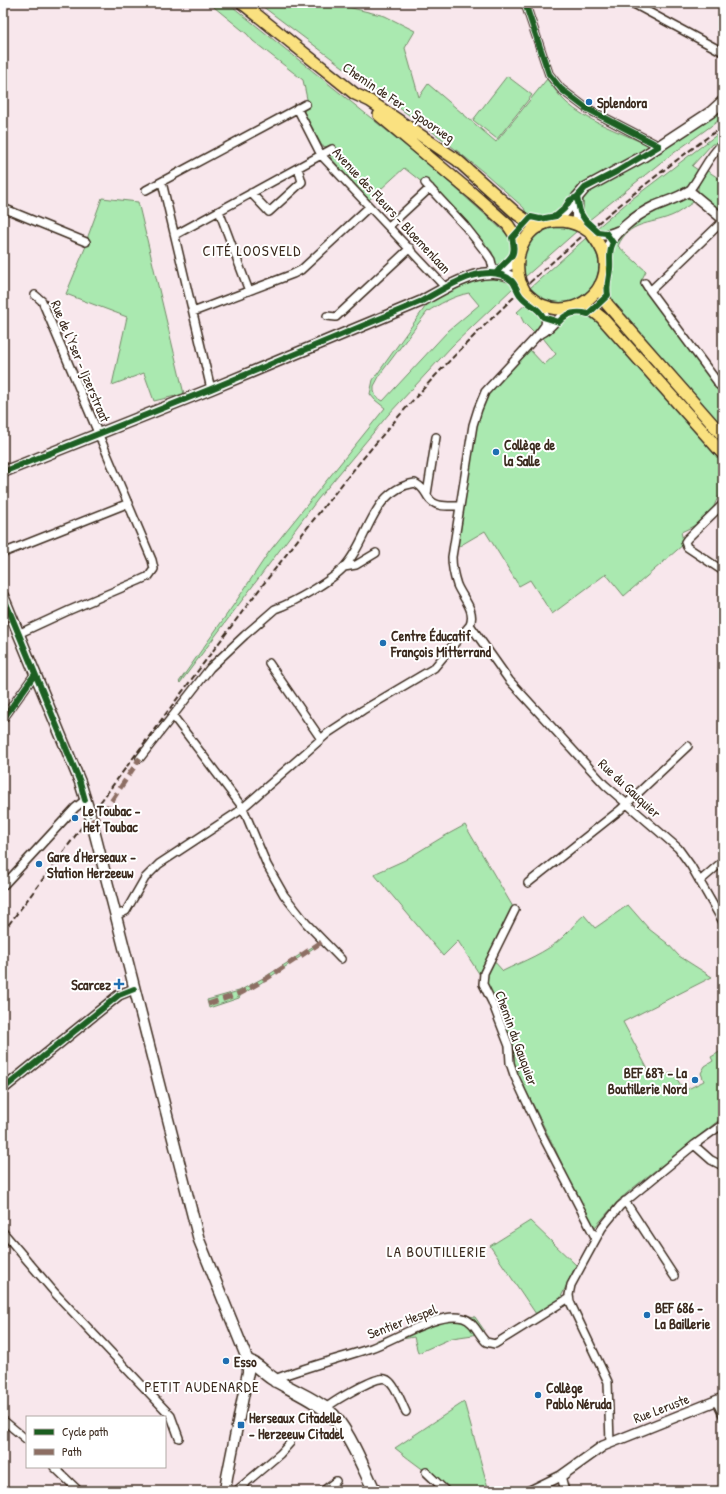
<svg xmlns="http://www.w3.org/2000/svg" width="726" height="1494" font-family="'Patrick Hand',sans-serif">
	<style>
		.green { fill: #aae9b0; stroke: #728a67; fill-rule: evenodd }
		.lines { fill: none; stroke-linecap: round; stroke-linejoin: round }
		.minor-casing { stroke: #3b2a1e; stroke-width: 10 }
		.tertiary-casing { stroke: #3b2a1e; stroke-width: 12 }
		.secondary-casing { stroke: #3b2a1e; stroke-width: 13 }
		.trunk-casing { stroke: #3b2a1e; stroke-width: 14 }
		.minor { stroke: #fff; stroke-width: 7 }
		.tertiary { stroke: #fff; stroke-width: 9 }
		.secondary { stroke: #fff; stroke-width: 10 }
		.trunk { stroke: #fae180; stroke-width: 11 }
		.rail { stroke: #3b2a1e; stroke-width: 2; stroke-dasharray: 6 3; stroke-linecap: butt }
		.trunk-bridge-casing { stroke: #3b2a1e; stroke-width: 14; stroke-linecap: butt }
		.trunk-bridge { stroke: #fae180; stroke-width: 11 }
		.quiet { stroke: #8d6e63; stroke-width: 5; stroke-dasharray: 10 5; stroke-linecap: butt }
		.cycleway-casing { stroke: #fff; stroke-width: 8 }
		.cycleway { stroke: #1b5e20; stroke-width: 6 }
		.poi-dot { fill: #1f6fb2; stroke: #fff; stroke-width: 1.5 }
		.labels { text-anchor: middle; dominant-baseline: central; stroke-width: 4; stroke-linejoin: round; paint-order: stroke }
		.street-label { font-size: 14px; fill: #3b2a1e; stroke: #fff }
		.poi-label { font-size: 14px; font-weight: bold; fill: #3b2a1e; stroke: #fff; text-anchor: start }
		.neighbourhood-label { font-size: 15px; letter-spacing: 1px; fill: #3b2a1e; stroke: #fff }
	</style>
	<rect width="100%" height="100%" fill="#f8e7ec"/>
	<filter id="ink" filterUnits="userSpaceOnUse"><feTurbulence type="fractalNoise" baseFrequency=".025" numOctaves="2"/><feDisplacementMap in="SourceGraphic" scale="8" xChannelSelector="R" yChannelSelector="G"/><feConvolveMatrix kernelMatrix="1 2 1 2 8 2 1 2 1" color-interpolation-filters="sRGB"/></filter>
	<g filter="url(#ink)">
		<path class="green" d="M209 3H228L432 167 510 237C513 254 512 259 496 267L492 252 470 226 427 179 423 183 404 168 369 200 330 157 331 154 337 152 333 144 327 147 322 146 304 112V108L311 106 307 99 303 80 253 41 247 34Z
			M258 3H331L385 16 415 31 405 48 419 97 428 84 496 142 547 79C553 87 559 96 567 103 586 120 617 131 641 142L648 143 649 146C639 152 629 160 618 166 605 173 589 178 578 188 570 195 566 210 556 214 547 218 536 217 526 213L524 208 487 175 445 141 363 82Z
			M507 76 532 95 497 139 473 120Z
			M718 112 722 118 660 163 588 221C581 212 578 203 587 193L639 165Z
			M723 130V139L717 144H712L692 166 701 172 686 189 616 229 614 227 601 231 597 228 628 202Z
			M706 170 723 181V214C717 209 699 198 698 191 697 184 703 176 706 170Z
			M102 198 138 202 184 394 154 401 144 373 112 385 127 317 66 294 86 246 87 239Z
			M686 198H691L695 201C687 206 679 213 671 216 649 225 629 221 618 246L646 271 641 281 710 378 723 391V427L625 314 622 315 608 297 610 296 608 290 611 268 610 253 615 242 631 225 651 212Z
			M554 227H563L577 231 525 277C518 253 530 233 554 227Z
			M586 238C625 277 566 330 530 288Z
			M491 278C501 278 508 278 514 287L452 346 388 415 318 499 180 683 179 682 237 600 269 552 385 408 375 400 370 394 373 380 428 303 446 292 447 293 471 282ZM469 293 479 305 448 331 383 401 376 397 374 391V386L381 373 427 312C439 304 454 296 469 293Z
			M526 304C536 311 551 323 533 332L524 323 520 315 517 312Z
			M579 314 590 317 591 315 593 316 723 463V493C715 498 716 505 711 512 705 520 691 528 681 532L684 544 624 596 606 574 552 614 530 580 519 586 485 531 456 548 478 419 481 411 486 398 495 385 530 350 544 365 556 354 543 338C556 328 561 315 579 314Z
			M465 825 513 907 480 975 458 941 443 956 374 874 405 860 441 838Z
			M628 905 649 929 667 943 679 956 712 977 623 1022 654 1081 673 1072 684 1091 704 1081 701 1073 705 1066 713 1061 711 1057 723 1050V1090L721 1091 723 1095V1117L633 1188 619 1200 595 1227 589 1224 556 1151 513 1064V1051L484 981 492 959 503 971C523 961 546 953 563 937 571 930 576 921 584 915L595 928Z
			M320 942 321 943 267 979 241 995 239 998 209 1008 207 1000 239 991 265 977Z
			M530 1221 576 1265 560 1299 536 1314 490 1246Z
			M463 1315 475 1317 484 1330 473 1335 452 1338 418 1353 414 1337 378 1343 375 1341 427 1320Z
			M464 1402 489 1491H450C432 1475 413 1463 395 1448Z"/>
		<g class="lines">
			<defs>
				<path id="minor" d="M525 3 549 74 561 89 586 108 659 146
					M632 3 723 52
					M297 108 321 155 445 287
					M162 182 211 389
					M425 183 465 226 487 254 491 260 494 273
					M146 190 306 104
					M689 191C701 176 708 156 723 143
					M251 193 269 212 302 182 298 168
					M3 208 86 242
					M219 211 249 291
					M389 226 430 188
					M175 235 332 149
					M645 283 650 291 719 384
					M650 291 723 221
					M193 312 293 274 301 270 369 207
					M327 316 336 317 410 248
					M541 334C552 329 558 317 567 309
					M427 494 436 437
					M723 504 687 539 685 542 687 547 723 571
					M3 553 129 503
					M344 567 356 565 376 553
					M470 625 509 680 605 785 678 848 691 866 723 922
					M18 634 70 610 138 581 149 576 154 569 152 560 42 301 35 295
					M269 663 321 739
					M173 716 243 808 267 865 284 895 306 923 341 959
					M3 719 35 674
					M140 758 210 668 245 635 275 609C293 603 333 580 345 566 370 538 371 490 415 483 422 487 424 490 428 497 434 508 449 506 460 506
					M700 881 723 861
					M528 883 620 810 688 746
					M3 886 75 808 85 800
					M515 910 484 973 483 984 492 1002 509 1046 510 1063 514 1075 542 1135 596 1239
					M115 916 126 911 145 878 159 864 238 812 328 733 363 710 434 668 470 625C476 610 463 599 457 585 454 576 452 567 452 557L473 425 478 409 485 392 537 336 545 325 546 318 542 305
					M694 1145 711 1160 723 1166
					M625 1201 674 1276
					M3 1232 55 1293 171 1416 179 1438
					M247 1358C259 1361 267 1372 277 1378 294 1389 315 1396 330 1409 349 1424 366 1469 377 1491
					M248 1364C258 1369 264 1377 273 1382 294 1394 323 1406 337 1425 352 1445 361 1469 372 1491
					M274 1383 280 1377C310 1366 341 1358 371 1348 394 1340 439 1311 463 1318 474 1321 478 1334 486 1342L495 1344 569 1298
					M716 1401 723 1415
					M325 1409C333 1401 371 1380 380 1379 383 1378 387 1379 389 1381 396 1386 402 1404 406 1412
					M3 1420 27 1440
					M610 1443 608 1382 570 1302 569 1295 571 1285 602 1228 620 1206 694 1145 723 1124
					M54 1467 79 1491
					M426 1472 446 1491
					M561 1476 565 1491
					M236 1491 280 1454 290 1443
					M323 1491 336 1481"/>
				<path id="tertiary" d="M591 233C602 236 607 236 618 231
					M604 254C613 233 634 216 655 206 667 201 678 198 689 191L723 219
					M723 380 719 384 723 387
					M3 1089 119 995 134 989
					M530 1491 561 1476 603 1446 723 1398"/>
				<path id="secondary" d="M577 197V217L582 227
					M557 221 585 188 644 156 711 112 723 101
					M497 272 511 264 517 257
					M3 472 211 389 422 301C450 285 489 259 520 282
					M3 596 80 782 89 811 199 1240 248 1361V1372L227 1477 225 1491"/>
				<path id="trunk" d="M242 3 355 94 370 101 457 160 517 214 527 221 539 227
					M379 115 473 194 508 225 521 245
					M520 282C512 254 526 222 558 221 567 221 574 223 582 227
					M600 285 602 292 607 304 723 436
					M525 292C530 297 535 302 542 305 575 320 613 290 604 255 601 246 596 240 591 233
					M578 306 592 310 602 318 723 454"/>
			</defs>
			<use href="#minor" class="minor-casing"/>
			<use href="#tertiary" class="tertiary-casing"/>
			<use href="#secondary" class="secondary-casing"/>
			<use href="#trunk" class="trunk-casing"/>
			<use href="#minor" class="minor"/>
			<use href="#tertiary" class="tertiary"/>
			<use href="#secondary" class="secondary"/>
			<use href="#trunk" class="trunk"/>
			<path class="rail" d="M3 932C88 820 170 707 255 595 309 525 364 454 424 388 514 290 615 204 723 126"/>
			<defs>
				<path id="trunk-bridge" d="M582 227 591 233
					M520 282 525 292"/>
			</defs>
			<use href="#trunk-bridge" class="trunk-bridge-casing"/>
			<use href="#trunk-bridge" class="trunk-bridge"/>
			<path class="quiet" d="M91 822 103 814 140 758
				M208 1004 241 993 266 979 323 941"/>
			<defs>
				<path id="cycleway" d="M497 272C506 258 518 260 512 238L531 217 540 219 556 216 564 209 570 200 577 197 585 188 616 172 659 146 586 108 561 89 549 74 525 3
					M3 472 211 389 422 301C445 288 487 259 512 281 516 285 517 292 521 296 528 305 539 307 543 317L559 322C566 313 577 311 588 314L608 295C606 285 609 278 610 269 611 259 608 252 613 243L606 233 598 232 585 220 580 212 577 197
					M3 596 80 782 85 800
					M3 719 35 674
					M3 1089 119 995 134 989"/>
			</defs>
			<use href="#cycleway" class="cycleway-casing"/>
			<use href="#cycleway" class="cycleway"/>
		</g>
	</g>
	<g class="poi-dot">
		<circle cx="589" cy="102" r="4"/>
		<circle cx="496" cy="452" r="4"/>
		<circle cx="383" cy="643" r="4"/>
		<circle cx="75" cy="818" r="4"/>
		<circle cx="39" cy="864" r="4"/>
		<path d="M117 978h4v4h4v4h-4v4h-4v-4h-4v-4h4z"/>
		<circle cx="695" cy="1080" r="4"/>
		<circle cx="647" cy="1315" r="4"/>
		<circle cx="226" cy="1361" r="4"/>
		<circle cx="538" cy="1395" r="4"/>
		<rect x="237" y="1421" width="8" height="8" rx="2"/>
	</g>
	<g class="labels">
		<g class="street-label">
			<text transform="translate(399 102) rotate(34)">Chemin de Fer - Spoorweg</text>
			<text transform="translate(392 210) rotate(47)">Avenue des Fleurs - Bloemenlaan</text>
			<text transform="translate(81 361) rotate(67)">Rue de l'Yser - Ijzerstraat</text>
			<text transform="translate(630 788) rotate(43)">Rue du Gauquier</text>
			<text transform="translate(517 1038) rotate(70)">Chemin du Gauquier</text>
			<text transform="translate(402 1321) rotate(-21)">Sentier Hespel</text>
			<text transform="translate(661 1408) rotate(-21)">Rue Leruste</text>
		</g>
		<g class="poi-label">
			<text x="597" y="102">Splendora</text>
			<text x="504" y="444">Collège de<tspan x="504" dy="16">la Salle</tspan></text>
			<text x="391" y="635">Centre Éducatif<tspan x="391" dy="16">François Mitterrand</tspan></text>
			<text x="83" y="810">Le Toubac -<tspan x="83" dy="16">Het Toubac</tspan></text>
			<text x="47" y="856">Gare d'Herseaux -<tspan x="47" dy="16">Station Herzeeuw</tspan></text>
			<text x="111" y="984" text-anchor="end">Scarcez</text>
			<text x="687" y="1072" text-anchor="end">BEF 687 - La<tspan x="687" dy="16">Boutillerie Nord</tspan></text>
			<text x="655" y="1307">BEF 686 -<tspan x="655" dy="16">La Baillerie</tspan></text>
			<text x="234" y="1361">Esso</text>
			<text x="546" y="1387">Collège<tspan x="546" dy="16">Pablo Néruda</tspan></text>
			<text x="249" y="1417">Herseaux Citadelle<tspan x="249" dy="16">- Herzeeuw Citadel</tspan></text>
		</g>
		<g class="neighbourhood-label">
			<text x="252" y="250">CITÉ LOOSVELD</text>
			<text x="437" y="1251">LA BOUTILLERIE</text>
			<text x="202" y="1386">PETIT AUDENARDE</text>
		</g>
	</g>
	<rect width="726" height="1494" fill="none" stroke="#fff" stroke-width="16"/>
	<rect x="8" y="8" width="710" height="1478" fill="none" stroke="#3b2a1e" stroke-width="1.5" filter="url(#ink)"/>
	<rect x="26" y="1416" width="140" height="52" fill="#ffffff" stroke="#b1aaa5"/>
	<rect x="34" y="1429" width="20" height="6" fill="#1b5e20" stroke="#b1aaa5"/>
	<text x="62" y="1436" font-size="12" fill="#3b2a1e">Cycle path</text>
	<rect x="34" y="1449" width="20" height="6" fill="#8d6e63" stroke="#b1aaa5"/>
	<text x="62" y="1456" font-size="12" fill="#3b2a1e">Path</text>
</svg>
